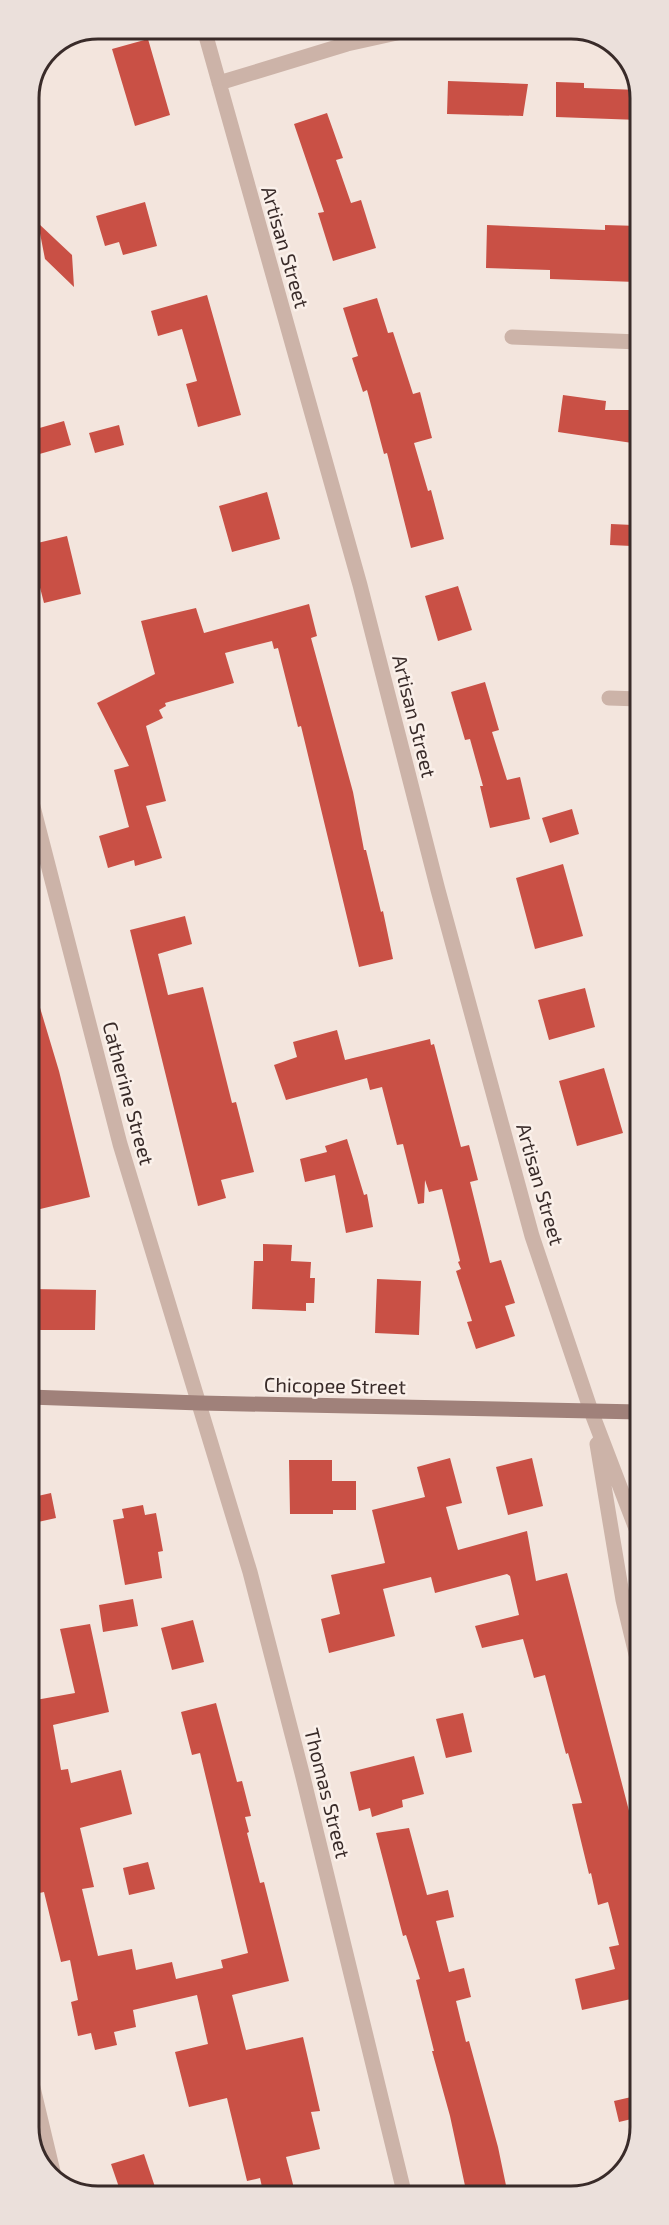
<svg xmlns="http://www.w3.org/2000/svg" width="669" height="2225" font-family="'Exo 2',sans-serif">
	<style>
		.building { fill: #c95045 }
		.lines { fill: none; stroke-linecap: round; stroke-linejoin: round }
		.street { stroke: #ccb3a8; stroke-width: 15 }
		.secondary { stroke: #a0817a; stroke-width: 15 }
		.labels { text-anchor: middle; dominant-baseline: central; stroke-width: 5; stroke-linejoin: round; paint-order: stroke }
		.street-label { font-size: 20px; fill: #392b29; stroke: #faf0ea }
		.rim { fill: none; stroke: #392b29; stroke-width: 3 }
	</style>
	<rect width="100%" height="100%" fill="#f3e5dd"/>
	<path class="building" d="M148 39 170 115 135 126 112 49Z
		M448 81 528 84 523 116 447 114Z
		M556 82 584 83V88L639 90V120L556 117Z
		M327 113 343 158 336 160 351 203 361 200 376 248 333 261 318 213 324 212 294 124Z
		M145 202 157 246 123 255 119 242 105 246 96 216Z
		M38 223 72 255 74 287 45 259Z
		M487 225 605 230V225L639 226V266H637L636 282 550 279V270L486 268Z
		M207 295 241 415 198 427 186 384 197 381 182 329 158 336 151 311Z
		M377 298 388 333 393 332 413 394 420 392 432 438 414 443 428 491 431 490 444 539 411 548 387 453 384 454 367 390 363 392 352 358 358 356 343 308Z
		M563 395 606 401 605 410H639V444L558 432Z
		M64 421 71 445 29 457V431Z
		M119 425 124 445 95 453 89 433Z
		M267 492 280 539 232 552 219 506Z
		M611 524 633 525 632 546 610 545Z
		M67 536 81 594 44 603 29 545Z
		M458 586 472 630 438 641 425 596Z
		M309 604 317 636 311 638 353 792 364 850H366L381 912 383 911 393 959 359 967 301 726 298 727 278 648 274 649 272 641 225 653 234 683 165 703 166 706 159 710 163 718 146 726 166 801 146 806 162 858 135 866 134 860 108 868 99 836 129 827 114 770 129 766 97 703 155 674 141 621 196 608 204 633Z
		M485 682 499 730 492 732 507 780 520 777 530 819 490 828 480 786H483L470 739 465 740 451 692Z
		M572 809 579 834 550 843 542 818Z
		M563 864 583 936 535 949 516 878Z
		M185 916 192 944 158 954 168 995 203 987 232 1103 236 1102 254 1172 221 1180 226 1198 198 1206 130 930Z
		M585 988 595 1027 549 1040 538 1000Z
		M35 991 59 1071 90 1197 32 1211 29 1198V992Z
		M337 1030 345 1060 430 1039 431 1045 434 1044 461 1147 469 1145 478 1180 470 1182 490 1263 501 1260 515 1303 505 1306 515 1336 476 1349 467 1322 472 1321 456 1271 461 1269 458 1262 460 1261 442 1189 429 1192 425 1180 424 1203 418 1204 403 1144 397 1145 382 1087 370 1090 367 1078 286 1100 274 1065 297 1057 293 1042Z
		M604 1068 623 1133 577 1146 559 1081Z
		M347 1139 364 1195 367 1194 373 1227 346 1233 335 1175 305 1182 300 1159 327 1152 325 1146Z
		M263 1244 292 1245 291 1261 311 1262 310 1278H315L314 1303H306V1311L252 1309 254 1261H263Z
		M377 1279 421 1281 419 1335 375 1333Z
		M29 1289 96 1290 95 1330H29Z
		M450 1458 462 1503 446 1507 458 1550 527 1531 536 1581 567 1573 640 1853V1997L582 2010 575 1979 615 1969 609 1947 619 1945 608 1902 598 1905 591 1873 589 1874 572 1804 582 1803 568 1753 566 1754 545 1675 534 1678 523 1639 482 1648 475 1626 519 1615 510 1576 507 1574 435 1593 431 1577 383 1589 395 1636 329 1653 321 1619 340 1614 331 1575 385 1563 372 1510 425 1497 417 1467Z
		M532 1458 543 1506 508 1515 496 1467Z
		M289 1460H332V1481H356V1510H333V1514H290Z
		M51 1493 56 1518 29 1524V1498Z
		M143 1505 145 1515 156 1513 163 1551 158 1552 162 1578 125 1585 113 1520 124 1518 122 1509Z
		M133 1599 138 1626 103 1632 99 1605Z
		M193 1620 204 1662 172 1670 161 1628Z
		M90 1624 109 1712 53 1725 61 1770 68 1769 71 1783 121 1770 132 1814 80 1828 94 1887 82 1889 98 1956 132 1949 136 1970 172 1962 176 1979 223 1968 221 1960 248 1953 200 1753 192 1755 181 1712 216 1703 237 1782 242 1781 251 1816 245 1817 249 1832 247 1833 260 1883 264 1882 289 1981 232 1995 246 2050 303 2037 320 2111 311 2112 320 2149 286 2157 296 2196H264L260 2178 247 2181 227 2098 189 2107 175 2052 208 2044 197 1995 133 2010 136 2027 114 2032 117 2045 95 2050 91 2033 78 2036 71 2002 78 2000 70 1960 61 1962 44 1892 30 1895V1701L75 1693 60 1629Z
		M463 1713 472 1752 446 1758 436 1719Z
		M414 1756 424 1794 402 1800 403 1807 372 1817 370 1808 359 1811 350 1772Z
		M409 1828 427 1895 448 1890 454 1917 436 1921 449 1972 464 1968 471 1997 456 2001 466 2042 469 2041 498 2147 508 2195H467L450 2116 432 2051H434L416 1980 420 1979 406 1935 403 1936 376 1833Z
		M148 1862 155 1889 129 1895 123 1868Z
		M640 2095V2117L619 2122 614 2101Z
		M144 2154 158 2196H122L111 2164Z"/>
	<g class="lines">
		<path class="street" d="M204 29 360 585 438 890 532 1236 591 1411 640 1539
			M219 83 347 44 415 29
			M512 337 639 342
			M609 698 640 699
			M29 791 120 1144 250 1572 302 1773 405 2196
			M597 1444 623 1600 640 1671
			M30 2075 55 2180"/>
		<path class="secondary" d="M29 1397 200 1403 640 1412"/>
	</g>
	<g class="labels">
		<g class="street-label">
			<text transform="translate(286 247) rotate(74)">Artisan Street</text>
			<text transform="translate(415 716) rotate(76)">Artisan Street</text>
			<text transform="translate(129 1093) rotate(75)">Catherine Street</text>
			<text transform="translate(541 1184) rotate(74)">Artisan Street</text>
			<text transform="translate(335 1385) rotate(1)">Chicopee Street</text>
			<text transform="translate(328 1793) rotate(76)">Thomas Street</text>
		</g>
	</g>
	<path d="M0 0H669V2225H0ZM98 39H571A59 59 0 0 1 630 98V2127A59 59 0 0 1 571 2186H98A59 59 0 0 1 39 2127V98A59 59 0 0 1 98 39Z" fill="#ebe0db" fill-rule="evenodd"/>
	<path class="rim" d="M98 39H571A59 59 0 0 1 630 98V2127A59 59 0 0 1 571 2186H98A59 59 0 0 1 39 2127V98A59 59 0 0 1 98 39Z"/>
</svg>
